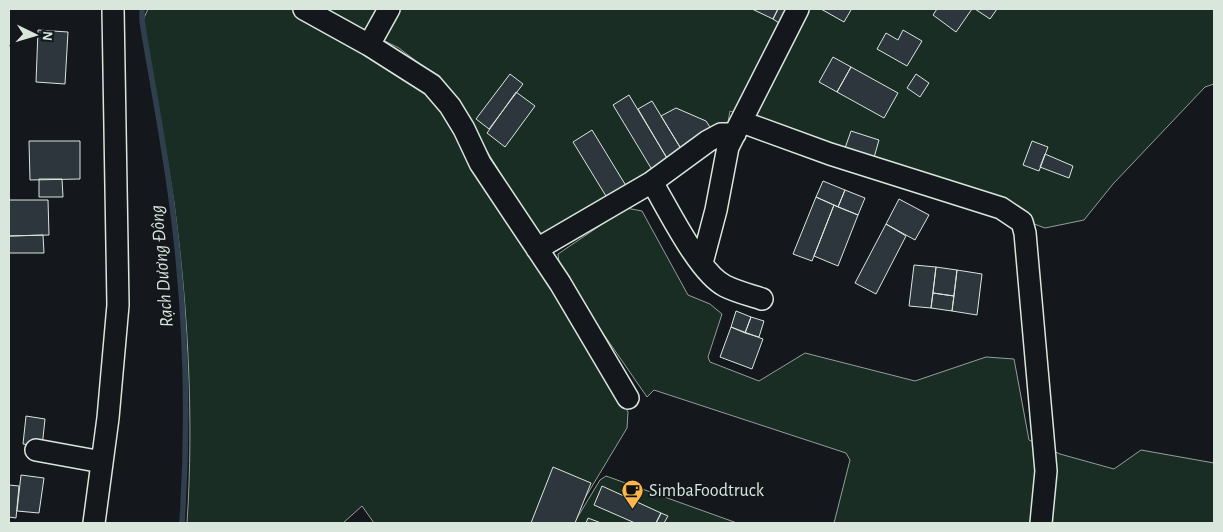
<svg xmlns="http://www.w3.org/2000/svg" width="1223" height="532" font-family="'Alegreya Sans',sans-serif">
	<style>
		.green { fill: #1a2d24; stroke: #939e99 }
		.lines { fill: none; stroke-linecap: round; stroke-linejoin: round }
		.stream { stroke: #2f3f4d; stroke-width: 5.5 }
		.building { fill: #2c363c; stroke: #d8e6dc }
		.minor-casing { stroke: #d8e6dc; stroke-width: 24 }
		.minor { stroke: #14181c; stroke-width: 21 }
		.labels { text-anchor: middle; dominant-baseline: central; stroke-width: 4; stroke-linejoin: round; paint-order: stroke }
		.poi-label { font-size: 18px; fill: #d8e6dc; stroke: #14181c; text-anchor: start }
		.water-label { font-size: 19px; font-style: italic; fill: #d8e6dc; stroke: #14181c }
	</style>
	<rect width="100%" height="100%" fill="#14181c"/>
	<path class="green" d="M148 9H295L430 90 535 255 628 412 627 428 570 523H374L362 506 343 523H187C194 418 188 308 174 203 165 142 153 81 143 20Z
		M320 9H1214V84L1205 87 1113 184 1084 220 1045 228 730 111 728 122 708 139 540 238 446 84 399 48Z
		M626 208 642 211 688 295 710 304 722 314 708 357 710 362 759 381 805 353 915 381 986 357 1014 359 1029 440 1060 454 1114 469 1141 450 1214 463V523H834L850 460 846 453 654 390 647 397 560 271 558 254Z
		M606 476 737 523H574L600 480Z"/>
	<g class="lines">
		<path class="stream" d="M142 9V21C152 82 164 143 172 205 186 310 189 418 182 523"/>
	</g>
	<path class="building" d="M752 9H778L773 19Z
		M778 9H786L779 23 773 19Z
		M821 9H850L851 10 844 22Z
		M937 9H972L956 32 933 15Z
		M975 9H997L990 19Z
		M38 30 68 32 65 84 36 82Z
		M903 30 922 41 907 66 877 49 886 33 898 40Z
		M833 57 851 67 837 92 819 82Z
		M851 67 898 93 884 118 837 92Z
		M510 74 523 84 489 129 476 119Z
		M916 74 929 83 920 97 907 88Z
		M516 92 535 106 505 147 487 133Z
		M629 95 670 163 654 173 613 105Z
		M652 101 683 152 668 160 638 109Z
		M676 108 706 121 714 133 683 152 661 116Z
		M592 130 628 189 609 201 573 142Z
		M851 131 879 140 873 161 844 151Z
		M29 141H80V179L30 180Z
		M1032 141 1048 147 1039 171 1023 165Z
		M1045 154 1073 166 1069 178 1040 167Z
		M39 179H62L63 197H39Z
		M823 181 845 190 838 207 816 197Z
		M845 190 865 198 858 215 838 207Z
		M816 197 834 205 812 261 793 254Z
		M899 199 929 215 915 240 886 224Z
		M9 200H48L49 235 9 236Z
		M834 205 858 215 838 266 814 256Z
		M886 224 906 236 876 294 855 283Z
		M43 235 44 253H9V236Z
		M914 265 936 267 931 308 909 306Z
		M936 267 957 270 954 296 933 293Z
		M957 270 982 274 977 315 952 311Z
		M933 293 954 296 952 311 931 308Z
		M736 311 751 317 745 333 731 327Z
		M751 317 764 321 759 337 745 333Z
		M731 327 763 339 752 369 720 357Z
		M26 416 45 419 42 447 23 444Z
		M553 467 591 483 575 523H531Z
		M21 475 44 478 39 513 17 511Z
		M9 485 19 486 16 518 9 517Z
		M602 486 661 513 656 523H635L594 505Z
		M661 513 668 516 664 523H656Z
		M588 518 601 523H586Z"/>
	<g class="lines">
		<defs>
			<path id="minor" d="M304 9 369 45 432 85 450 106 464 129 480 163 560 283 628 398
				M369 45 389 9
				M742 122 830 154 1001 208 1022 222 1025 233 1046 471 1041 523
				M652 182C668 209 699 273 725 286 737 292 750 295 762 299
				M537 249 652 182 708 141 721 134H735
				M702 263 716 210 728 147 798 9
				M36 450 102 462
				M94 523 108 418 118 305 113 9"/>
		</defs>
		<use href="#minor" class="minor-casing"/>
		<use href="#minor" class="minor"/>
	</g>
	<defs>
		<symbol id="cafe-pin" viewBox="-11 -11 22 30"><path d="M0 17L-7.5 6A9.5 9.5 0 1 1 7.5 6Z" fill="#ffb74d" stroke="#14181c"/><path d="M-5.5-4.5H6V0H3Q3 3.5 0 3.5H-2.5Q-5.5 3.5-5.5 0ZM3-3.2v2h1.7v-2ZM-6 4.5H4V6H-6Z" fill="#111"/></symbol>
	</defs>
	<g fill-rule="evenodd">
		<use href="#cafe-pin" x="620" y="478" width="25" height="34"/>
	</g>
	<g class="labels">
		<g class="poi-label">
			<text x="649" y="491">SimbaFoodtruck</text>
		</g>
		<g class="water-label">
			<text transform="translate(162 266) rotate(-95)">Rạch Dương Đông</text>
		</g>
	</g>
	<rect width="1223" height="532" fill="none" stroke="#d8e6dc" stroke-width="20"/>
	<g transform="translate(35 35) rotate(95)" stroke="#14181c" stroke-width="4" paint-order="stroke">
	<path d="M0-4L9 19L0 12L-9 19Z" fill="#d8e6dc"/>
	<text y="-8" font-size="14" font-weight="bold" text-anchor="middle" fill="#d8e6dc">N</text>
	</g>
</svg>
